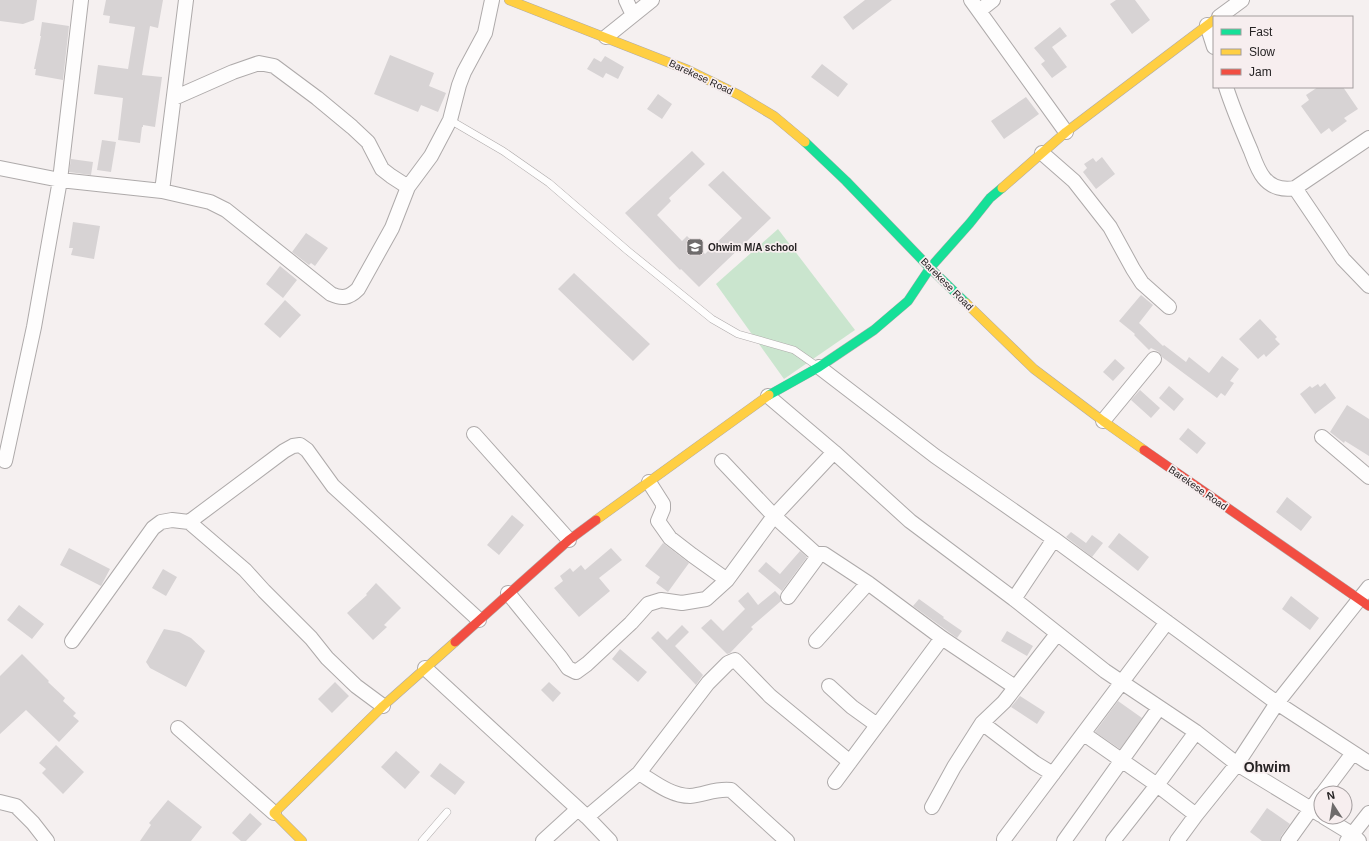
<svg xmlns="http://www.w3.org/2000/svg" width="1369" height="841" font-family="Arial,sans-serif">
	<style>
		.green { fill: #cae5ce }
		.building { fill: #d7d3d4 }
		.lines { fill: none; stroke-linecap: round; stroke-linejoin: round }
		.lane-casing { stroke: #aeaaaa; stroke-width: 8 }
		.street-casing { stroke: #aeaaaa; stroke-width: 16 }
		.fast-casing { stroke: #aeaaaa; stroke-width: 10 }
		.slow-casing { stroke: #aeaaaa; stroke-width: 10 }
		.jam-casing { stroke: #aeaaaa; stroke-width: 10 }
		.lane { stroke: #fefdfd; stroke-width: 7 }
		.street { stroke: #fefdfd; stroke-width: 14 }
		.fast { stroke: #16e098; stroke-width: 9 }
		.slow { stroke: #ffcf43; stroke-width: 9 }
		.jam { stroke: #f24e42; stroke-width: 9 }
		.labels { text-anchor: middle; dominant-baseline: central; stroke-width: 3.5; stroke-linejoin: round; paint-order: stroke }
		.street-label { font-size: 10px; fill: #262324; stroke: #f7eeef }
		.poi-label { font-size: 10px; font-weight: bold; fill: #262324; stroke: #f7eeef; text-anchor: start }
		.district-label { font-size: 14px; font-weight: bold; fill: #262324; stroke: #f7eeef }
	</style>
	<rect width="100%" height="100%" fill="#f5f0f0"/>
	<path class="green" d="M778 229 855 330 784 379 716 284Z"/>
	<path class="building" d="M0 0H37L34 20 23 24 0 21Z
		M106 0H163L158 28 150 26 142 75 162 77 155 127 143 125V127H142L140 143 118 140 123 98 94 94 98 65 128 69 135 27 109 23 110 16 103 15Z
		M865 0H892L853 30 843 17Z
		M1116 0H1135L1150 20 1132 34 1110 4Z
		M42 22 69 26 63 80 35 75 36 69H34L41 36H40Z
		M1060 27 1067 36 1052 47 1067 67 1052 78 1041 64 1045 61 1034 48Z
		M390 55 434 73 429 86 446 93 438 112 421 105 418 112 374 94Z
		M605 56 624 67 618 79 606 73 603 78 587 69 594 58 601 62Z
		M822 64 848 84 838 97 811 77Z
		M1318 87H1343L1358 109 1344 118 1347 121 1332 132 1329 128 1321 134 1301 106 1309 100 1306 95Z
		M658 94 672 104 662 119 647 109Z
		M1026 97 1039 114 1004 139 991 121Z
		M102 140 116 142 111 172 97 170Z
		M692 151 705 164 669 198 671 201 657 215 682 241 687 236 705 254 742 218 708 185 723 171 771 218 699 287 681 269 680 270 625 213Z
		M1102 157 1115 174 1096 189 1083 172 1087 168 1084 164 1093 158 1096 162Z
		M71 159 93 162 91 175 69 172Z
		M73 222 100 226 94 259 71 255 73 248H69Z
		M306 233 328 248 315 266 311 263 309 265 292 252Z
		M280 266 297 280 283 298 266 284Z
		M574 273 650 344 633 361 558 289Z
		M1141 295 1153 305 1139 323 1163 346 1164 345 1186 362 1189 357 1209 373 1222 356 1239 369 1230 381 1234 383 1225 396 1221 393 1217 398 1162 357 1159 352 1151 348 1149 350 1134 335 1135 334 1119 321Z
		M285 300 301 315 280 338 264 324Z
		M1260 319 1277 337 1275 339 1280 344 1266 357 1264 354 1258 359 1239 339Z
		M1115 359 1125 368 1113 381 1103 372Z
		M1325 383 1336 398 1315 414 1300 394 1310 386 1312 388 1318 384 1320 387Z
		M1169 386 1184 399 1174 411 1159 398Z
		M1140 390 1160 408 1151 418 1131 400Z
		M1347 405 1369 419V456L1345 441 1344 443 1330 432Z
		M1188 428 1206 443 1197 454 1179 439Z
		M1287 497 1312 517 1301 531 1276 512Z
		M512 515 524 525 499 555 487 545Z
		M1071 532 1086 543 1092 535 1103 543 1092 557 1066 537Z
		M1119 533 1149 557 1138 571 1108 547Z
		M663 543 689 563 668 592 656 583 660 577 645 566Z
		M69 548 110 569 101 586 60 565Z
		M611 548 622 560 599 578 610 591 579 617 554 588 563 581 560 576 570 568 573 572 581 565 585 570Z
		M800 551 807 557 782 591 758 571 766 562 780 574Z
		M163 569 177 577 166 596 152 588Z
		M376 583 401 608 384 625 387 627 373 640 347 613 367 595 366 594Z
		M775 591 780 596 781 601 751 627 753 629 730 653 727 654 701 628 711 619 723 631 745 609 738 601 748 592 758 605Z
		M1291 596 1319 618 1310 630 1282 609Z
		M919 599 944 617 943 618 962 631 957 638 913 606Z
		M19 605 44 624 32 639 7 620Z
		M682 625 689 632 675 646 703 675 696 685 651 638 658 631 667 640Z
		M164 629 179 632 191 638 205 651 186 687 150 668 146 662Z
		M1007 631 1033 646 1027 656 1001 641Z
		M620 649 647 672 638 682 612 659Z
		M22 654 49 681 48 682 65 698 63 701 76 713 73 716 79 721 59 742 26 710 0 734V676Z
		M335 682 349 696 332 713 318 699Z
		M549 682 561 693 553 702 541 690Z
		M1020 696 1045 712 1037 724 1011 707Z
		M1118 701 1142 718 1120 749 1095 732Z
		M56 745 84 772 63 794 42 773 46 769 39 763Z
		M396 751 420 772 405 789 381 767Z
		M440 763 465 782 455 795 430 776Z
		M168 800 202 827 191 841H140L151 825 149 823Z
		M1267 808 1290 824 1281 836 1280 841H1262L1250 832Z
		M250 813 262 824 246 841H241L232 833Z"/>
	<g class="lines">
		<defs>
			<path id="lane" d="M450 120 503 151 549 183 628 251 712 319 738 334 794 350 817 366
				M422 841 447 812"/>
			<path id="street" d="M626 0 633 15
				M971 0 1066 132
				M979 11 993 0
				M1219 17 1242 0
				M1207 25 1214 47
				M606 37 652 0
				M1226 87C1233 109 1242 130 1251 151 1254 159 1258 171 1264 178 1272 188 1284 190 1295 188L1369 138
				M174 98 233 72 259 63 274 66 317 98 352 127 368 142 382 169 391 176 408 187 431 156 450 120 459 85 464 72 485 33 492 0
				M1042 153 1074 181 1110 227 1133 269 1142 283 1169 307
				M0 168 60 180 162 191 186 0
				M1295 188 1343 259 1369 286
				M162 191 210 202 226 210 331 294C342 299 349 298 358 289L392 228 408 187
				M819 367 935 456 1054 539 1277 703 1369 763
				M768 396 834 452 910 521 1014 599 1105 671 1196 732 1237 764 1321 815
				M1103 421 1154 359
				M474 434 569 540
				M1322 437 1369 477
				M5 461 34 327 60 180 81 0
				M722 461 774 516 816 554V559L788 597
				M649 482 663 504V509L658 521 670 538 692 555 727 580
				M189 522 284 451 293 446 300 445 307 450 333 486 479 620
				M816 554H824L868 583 942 638 1015 687
				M508 593 561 658 568 668 576 672 587 664 631 623 648 604 661 600 682 603 706 599 727 580 774 516 834 452
				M1014 599 1054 539
				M72 641 153 528 161 522 172 520 189 522 245 570 264 591 311 638 327 658 356 686 383 706
				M816 641 868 583
				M425 668 587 817 610 841
				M829 686 852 707 877 725
				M982 723 1035 763 1053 774
				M178 728 274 813
				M1084 734 1157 785 1196 815
				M639 773C654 782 671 796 690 796 705 795 715 788 731 790L787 841
				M835 782 942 638
				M1323 793 1353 753
				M0 802 16 806 33 823 47 841
				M932 807 954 767 982 723 1004 702 1057 634
				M587 817 639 773 708 683 728 663 735 660 770 696 850 762
				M1324 817 1352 834 1359 841
				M1004 839 1167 622
				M543 841 578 809
				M1064 841 1159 708
				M1113 841 1157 785 1196 732
				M1177 841 1196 815 1237 764 1277 703 1369 587
				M1288 841 1321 795
				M1347 841 1369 813"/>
			<path id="fast" d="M805 142 846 181 930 268 966 303
				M769 395 819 367 874 330 908 301 930 268 970 223 990 198 1002 188"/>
			<path id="slow" d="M509 0 688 70 739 95 774 116 805 142
				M1002 188 1066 132 1214 20
				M966 303 1034 369 1103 421 1144 450
				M596 520 769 395
				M302 841 274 813 383 706 455 642"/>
			<path id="jam" d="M1144 450 1369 606
				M455 642 569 540 596 520"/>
		</defs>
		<use href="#lane" class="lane-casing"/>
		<use href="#street" class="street-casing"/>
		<use href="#fast" class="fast-casing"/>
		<use href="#slow" class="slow-casing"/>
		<use href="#jam" class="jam-casing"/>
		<use href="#lane" class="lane"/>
		<use href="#street" class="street"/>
		<use href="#fast" class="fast"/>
		<use href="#slow" class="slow"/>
		<use href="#jam" class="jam"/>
	</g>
	<defs>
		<symbol id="school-square" viewBox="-11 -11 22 22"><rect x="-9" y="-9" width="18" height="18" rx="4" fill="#6e6b6b" stroke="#f7eeef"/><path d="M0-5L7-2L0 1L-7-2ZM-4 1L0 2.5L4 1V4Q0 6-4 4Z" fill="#fff"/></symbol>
	</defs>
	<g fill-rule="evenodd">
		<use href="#school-square" x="685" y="237" width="20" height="20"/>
	</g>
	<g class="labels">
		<g class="street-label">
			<text transform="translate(701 77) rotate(25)">Barekese Road</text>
			<text transform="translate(947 284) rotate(45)">Barekese Road</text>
			<text transform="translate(1198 488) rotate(35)">Barekese Road</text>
		</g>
		<g class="poi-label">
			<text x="708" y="247">Ohwim M/A school</text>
		</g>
		<g class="district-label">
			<text x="1267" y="767">Ohwim</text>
		</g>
	</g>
	<rect x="1213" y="16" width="140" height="72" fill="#f7eeef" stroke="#a39d9e"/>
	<rect x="1221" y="29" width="20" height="6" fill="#16e098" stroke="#a39d9e"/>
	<text x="1249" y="36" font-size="12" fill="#262324">Fast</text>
	<rect x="1221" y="49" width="20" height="6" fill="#ffcf43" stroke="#a39d9e"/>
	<text x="1249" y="56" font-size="12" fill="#262324">Slow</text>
	<rect x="1221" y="69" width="20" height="6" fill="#f24e42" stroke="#a39d9e"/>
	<text x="1249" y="76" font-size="12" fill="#262324">Jam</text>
	<g transform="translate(1333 805) rotate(348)"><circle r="19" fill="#f7eeef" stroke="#a39d9e"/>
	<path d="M0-3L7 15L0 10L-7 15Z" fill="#6e6b6b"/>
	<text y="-6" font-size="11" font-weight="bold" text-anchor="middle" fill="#262324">N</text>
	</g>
</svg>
